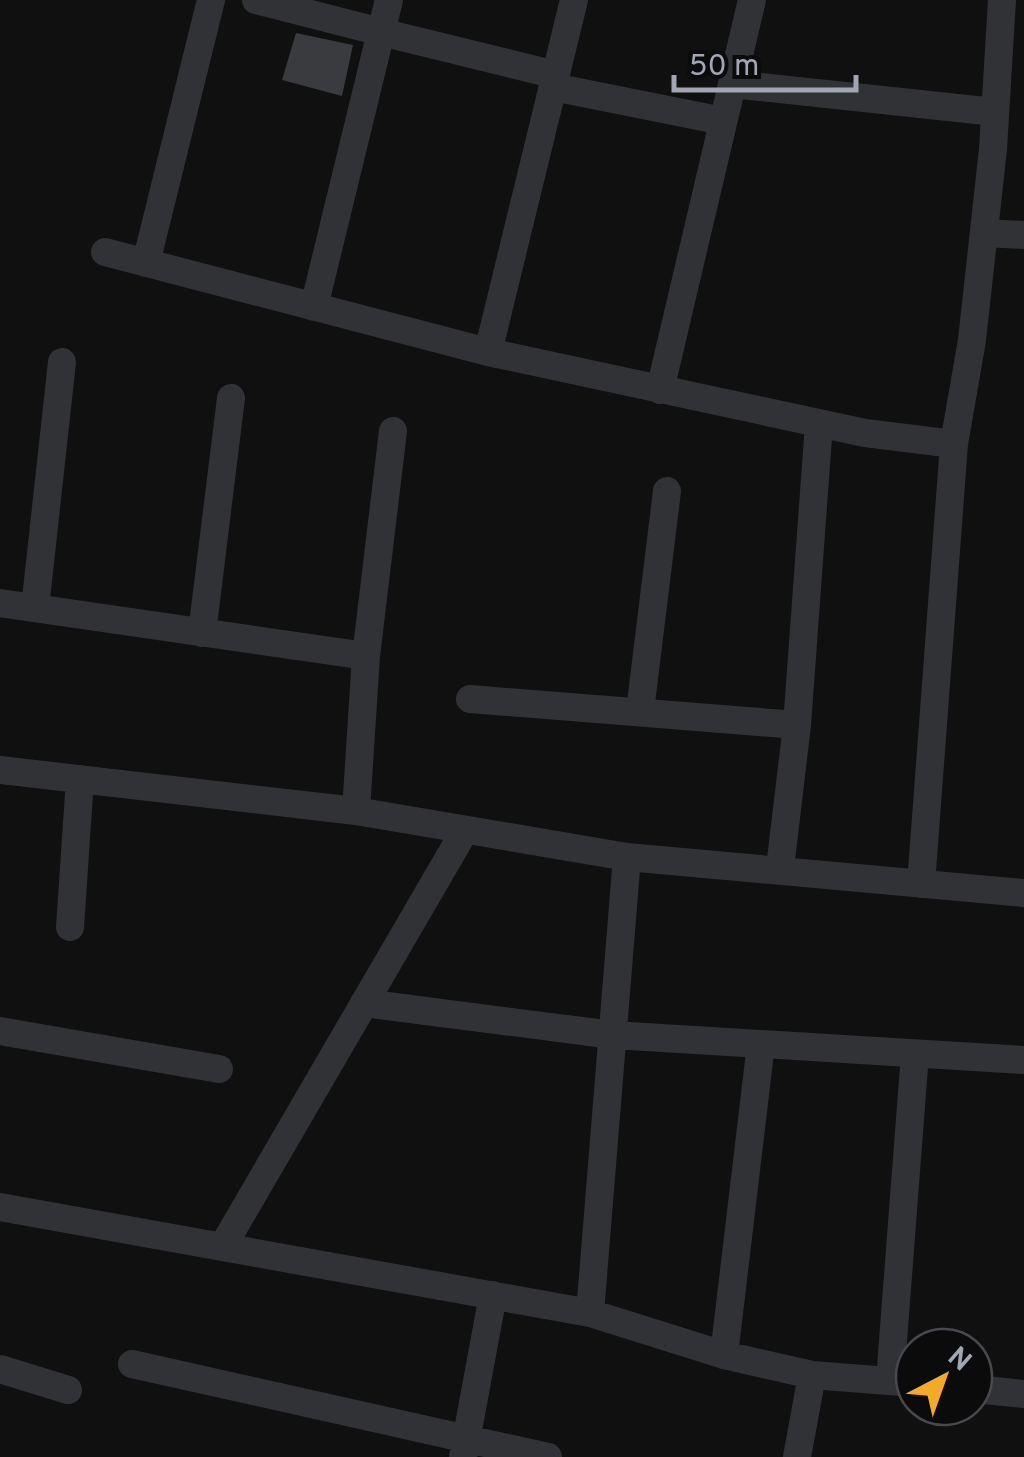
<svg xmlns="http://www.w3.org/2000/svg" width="1024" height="1457" font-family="Overpass,sans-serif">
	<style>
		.building { fill: #3a3b3e }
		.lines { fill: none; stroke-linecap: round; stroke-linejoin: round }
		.minor { stroke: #313236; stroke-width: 28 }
	</style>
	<rect width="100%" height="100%" fill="#101011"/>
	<path class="building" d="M296 33 353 45 342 96 282 80Z"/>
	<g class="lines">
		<path class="minor" d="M256 0 381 32 389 0
			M732 84 995 112
			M553 87 723 121
			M984 233 1024 235
			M105 252 488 352 574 0
			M146 263 211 0
			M314 307 381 32 556 75
			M488 352 865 433 954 444
			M660 390 752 0
			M0 603 366 656 356 811 627 857 1024 893
			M35 608 62 362
			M202 633 231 398
			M366 656 393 431
			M470 699 797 725
			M640 711 667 491
			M0 770 356 811
			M780 868 797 725 819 424
			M921 884 954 444 972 340 993 149 1002 0
			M70 927 80 779
			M364 1003 613 1035 1024 1060
			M0 1031 219 1069
			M0 1207 590 1313 724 1355 812 1375 914 1383
			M223 1246 465 830
			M590 1313 627 857
			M724 1355 761 1044
			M132 1364 548 1457
			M0 1369 68 1390
			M890 1380 915 1054
			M974 1389 1024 1394
			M463 1457 493 1295
			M797 1457 812 1375"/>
	</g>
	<g transform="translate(944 1377) rotate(41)"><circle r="48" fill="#0b0b0c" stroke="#47494e" stroke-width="2.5"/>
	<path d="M0-8L18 38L0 25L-18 38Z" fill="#f1ab28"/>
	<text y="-15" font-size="28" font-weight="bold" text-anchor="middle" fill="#a1a6b2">N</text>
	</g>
	<path d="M674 75v15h182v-15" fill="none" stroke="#a1a6b2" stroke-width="5"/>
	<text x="689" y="75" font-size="30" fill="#a1a6b2" stroke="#0b0b0c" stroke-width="8" paint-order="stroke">50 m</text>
</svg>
